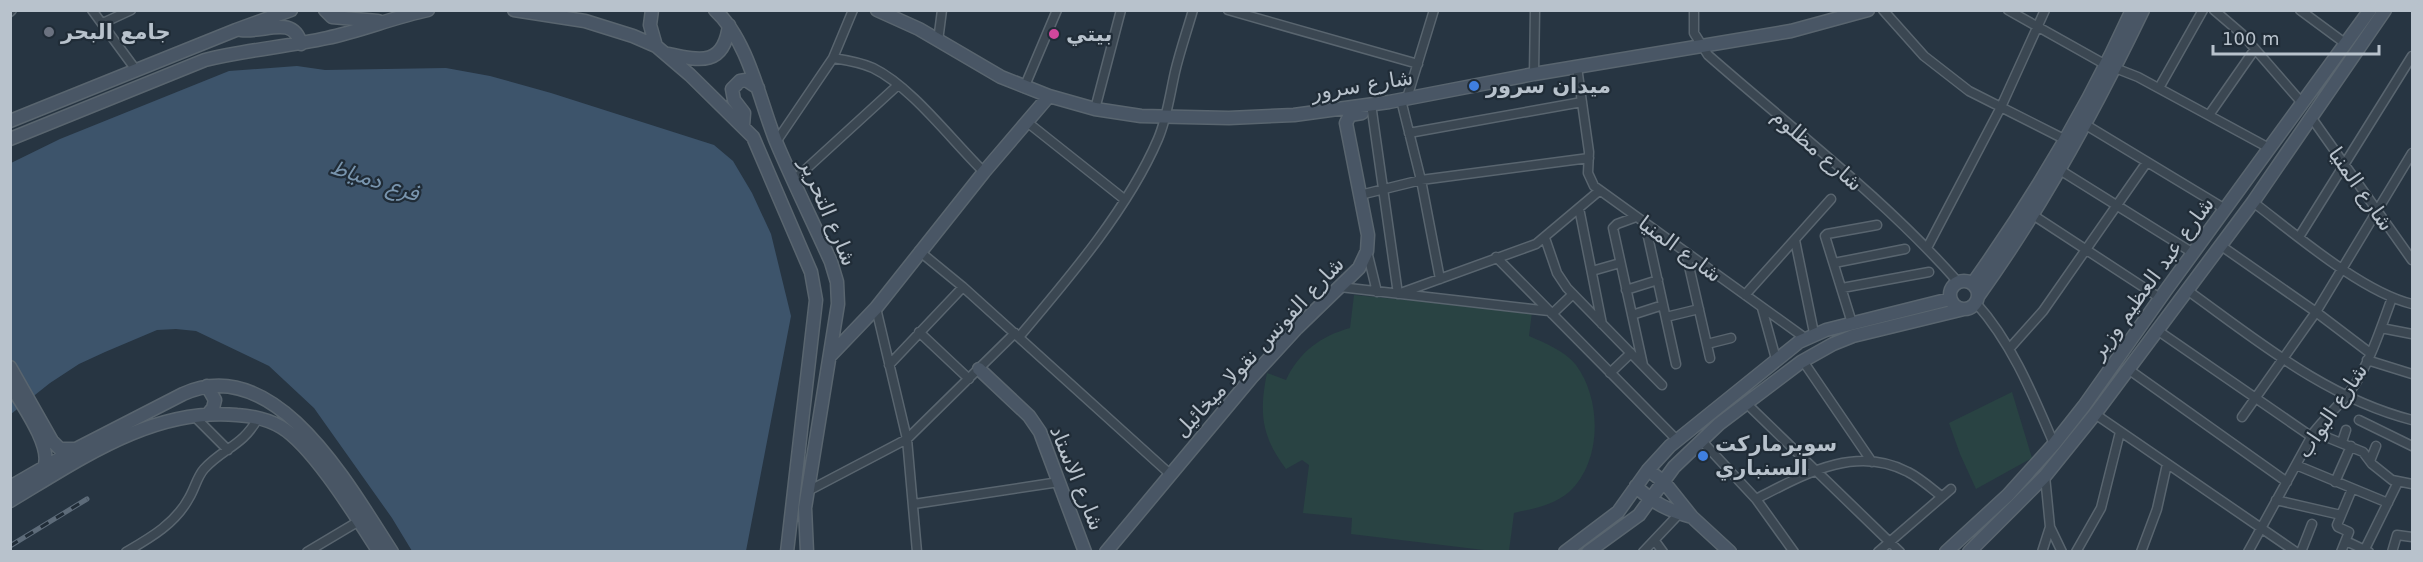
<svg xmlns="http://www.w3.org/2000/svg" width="2423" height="562" font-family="'DejaVu Sans',Vazirmatn,sans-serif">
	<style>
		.green { fill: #294343 }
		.water { fill: #3d546b }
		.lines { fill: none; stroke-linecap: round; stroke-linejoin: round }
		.street-casing { stroke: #59656f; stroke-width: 11 }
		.secondary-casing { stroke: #59656f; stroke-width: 15 }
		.street { stroke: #3b4752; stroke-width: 8 }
		.secondary { stroke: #495665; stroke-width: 12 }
		.rail-casing { stroke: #5d6b79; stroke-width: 5 }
		.rail { stroke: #202c37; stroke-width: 3; stroke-dasharray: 9; stroke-linecap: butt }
		.worship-dot { fill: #6b7280; stroke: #202c37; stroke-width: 2 }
		.hotel-dot { fill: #d1479c; stroke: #202c37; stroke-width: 2 }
		.shop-dot { fill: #3f7fe0; stroke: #202c37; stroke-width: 2 }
		.labels { text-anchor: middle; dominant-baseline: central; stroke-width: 4.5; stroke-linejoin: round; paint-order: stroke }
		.poi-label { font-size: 21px; font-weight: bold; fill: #b8c2cc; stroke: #202c37; text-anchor: start }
		.street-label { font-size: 21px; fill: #b8c2cc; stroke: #202c37 }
		.water-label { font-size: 22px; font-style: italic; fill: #7995ae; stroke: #202c37 }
	</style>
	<rect width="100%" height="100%" fill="#273542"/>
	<path class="green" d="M1354 295 1532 312 1529 336C1545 343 1565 351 1576 365 1602 400 1602 462 1569 492 1554 505 1532 509 1514 513L1509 551H1492L1351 534 1352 518 1303 513 1309 465 1302 460 1286 469C1261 436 1259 412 1267 373L1286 380C1299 352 1321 336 1350 328Z
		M2012 392 2032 458 1976 489 1960 454 1949 423Z"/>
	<path class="water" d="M297 66 325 70 446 68 490 76 551 93 714 145 733 161 752 193 771 234 791 316 746 551H412L392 518 314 408 269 366 196 331 176 329 157 330 105 352 79 364 50 383 11 414V163L60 139 229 71Z"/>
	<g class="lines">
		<defs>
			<path id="street" d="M92 10 136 70
				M1228 10 1418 64
				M1694 10V33L1708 55C1792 129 1884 198 1958 282
				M1883 10 1924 56 1969 91 2066 140
				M2008 10 2106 65
				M2214 10 2242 34 2302 103
				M2300 10 2346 44
				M10 12 12 10
				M103 23 131 10
				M938 41 942 10
				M833 58C846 60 860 62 873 68 912 87 952 141 984 172
				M1577 67 1589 152 1588 173 1594 186 1805 338
				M2115 68 2138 77 2269 148
				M1534 74 1535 10
				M1024 88 1057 10
				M2159 88 2203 10
				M1407 98 1434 10
				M1401 100 1421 180 1440 279
				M1095 109 1121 10
				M1372 111 1398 294 1536 244 1599 191
				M2209 115 2255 49
				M2311 117 2412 260
				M1027 122 1124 199
				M2086 125 2225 209
				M1409 133 1582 102
				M776 142 833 58 853 10
				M2060 170 2193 253
				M794 180 898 85
				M1360 195 1421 180 1589 158
				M2253 202C2295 234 2362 292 2412 304
				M1579 208 1602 324
				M2033 215 2160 298
				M1636 217 1617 224 1613 228 1643 365
				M1645 223 1676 364
				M2299 237 2412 56
				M1545 238 1557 273 1567 288 1662 385
				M1795 240 1814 333
				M2220 245 2316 312 2370 353
				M1927 248 2001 107 2045 10
				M919 251 963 287 1170 474
				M1367 251 1377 292
				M1686 253 1710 358
				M1496 257 1677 440
				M1834 263 1905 249
				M1592 271 1620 263
				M1340 287 1549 311
				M1842 288 1929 272
				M1626 290 1658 280
				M2187 290C2258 341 2326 398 2412 420
				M1745 295 1831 199
				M1976 303C2012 343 2033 395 2054 444
				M876 308 907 439 917 552
				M1762 308 1776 359
				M1552 314 1573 294
				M1632 315 1663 305
				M1666 317 1699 309
				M1852 323 1825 236 1827 234 1877 225
				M2381 328 2412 334
				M2157 330 2312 437
				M919 332 969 379
				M1019 337C1068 279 1128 209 1158 139 1167 118 1170 94 1175 72 1180 51 1187 31 1193 10
				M1707 344 1731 338
				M2009 349 2043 311 2147 162
				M2367 360 2412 374
				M1803 361 1872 462
				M889 365 963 287
				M2128 369 2287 482
				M1610 373 1631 353
				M1746 403 1900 552
				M2095 414 2296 552
				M194 416 228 450
				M2242 417 2316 312 2412 153
				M2359 420 2412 446
				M2314 432 2363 452 2372 464 2392 480 2412 484
				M1701 440 1756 499 1794 552
				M2342 442 2346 430
				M2370 461 2376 446
				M2296 465 2388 503
				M2045 476 2050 527 2062 552
				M2335 482 2351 446
				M808 491 907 439 1015 333
				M1756 499C1803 475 1855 444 1908 472 1920 478 1931 488 1941 496
				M2276 500 2341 515
				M914 504 1059 482
				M1655 541 1663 552
				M2346 541 2369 552
				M2365 549 2398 482
				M126 552C150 538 175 524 189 498 195 488 197 477 204 469 223 448 243 446 258 418
				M307 552 359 521
				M1643 552 1679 514
				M1878 552 1951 489
				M2042 552 2050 527
				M2076 552 2101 508 2120 432
				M2141 552 2157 509 2167 464
				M2248 552 2314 432C2328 414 2346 400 2357 381 2372 356 2382 325 2392 298
				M2301 552 2312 524
				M2341 552 2349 532 2338 527 2337 525 2352 489
				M2392 552 2397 535 2412 537"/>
			<path id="secondary" d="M325 10 332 17 378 21
				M514 10 585 21 633 36 656 46 690 75 753 137 811 272 816 300 787 552
				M652 10 650 25 656 46
				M715 10C749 41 760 103 777 144 794 184 813 222 831 262L837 282 838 304 805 508 807 552
				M877 10 919 29 1001 77 1049 96 1095 109 1141 116 1229 118 1294 115 1389 102 1534 74 1791 31 1868 10
				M241 30C265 33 293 14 301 44
				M669 54C701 61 724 66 729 25
				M10 121 236 30 291 10
				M743 126 744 113 734 100 732 89 740 81 746 80 758 88
				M10 139 205 60C245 50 286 47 327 38 361 31 394 17 428 10
				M1950 295a14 14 0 1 1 28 0a14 14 0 1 1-28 0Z
				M1973 283C2034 197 2088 107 2132 10
				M1979 295C2043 206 2095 110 2143 10
				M830 356 876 308 984 172 1049 96
				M10 367 52 441 60 449H76
				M979 369 1029 416 1040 432 1085 552
				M10 384C21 403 53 447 44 467
				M207 386 215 400 213 408 208 414
				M1648 470 1664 482 1692 517 1730 552
				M1636 486C1652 503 1670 511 1692 517
				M10 487 76 449 183 394C276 351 350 488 392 552
				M10 501C79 460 153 407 237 415 252 416 267 419 281 427 313 446 357 518 379 552
				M1106 552 1252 377 1297 328 1359 268 1367 251 1368 235 1346 123 1350 115 1362 113
				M1565 552 1618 512 1648 470 1670 446 1799 342 1826 330 1950 299
				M1588 552 1639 515 1674 467 1719 424 1801 362 1833 344 1853 336 1964 309
				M1946 552 2008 495 2054 444 2084 406 2166 290 2370 10
				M1969 552 2045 476 2095 414 2253 202 2385 10"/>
		</defs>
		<use href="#street" class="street-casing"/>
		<use href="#secondary" class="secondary-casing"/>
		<use href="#street" class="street"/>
		<use href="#secondary" class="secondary"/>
		<defs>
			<path id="rail" d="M10 546 87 499"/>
		</defs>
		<use href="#rail" class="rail-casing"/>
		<use href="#rail" class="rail"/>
	</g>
	<circle class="worship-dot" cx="49" cy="32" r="6"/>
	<circle class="hotel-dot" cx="1054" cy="34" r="6"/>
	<g class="shop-dot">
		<circle cx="1474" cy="86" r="6"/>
		<circle cx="1703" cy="456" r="6"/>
	</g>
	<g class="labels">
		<g class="poi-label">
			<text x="61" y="32">جامع البحر</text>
			<text x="1066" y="34">بيتي</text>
			<text x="1486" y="86">ميدان سرور</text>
			<text x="1715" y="444">سوبرماركت<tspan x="1715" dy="24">السنباري</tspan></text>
		</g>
		<g class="street-label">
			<text transform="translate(1362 85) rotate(-9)">شارع سرور</text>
			<text transform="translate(1817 150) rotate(41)">شارع مظلوم</text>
			<text transform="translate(2361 189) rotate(55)">شارع المنيا</text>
			<text transform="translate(828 212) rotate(67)">شارع التحرير</text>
			<text transform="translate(1680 249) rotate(36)">شارع المنيا</text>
			<text transform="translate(2152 278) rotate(-54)">شارع عبد العظيم وزير</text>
			<text transform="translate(1259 347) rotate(-47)">شارع الفونس نقولا ميخائيل</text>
			<text transform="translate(2332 411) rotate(-56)">شارع البواب</text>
			<text transform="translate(1077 478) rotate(68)">شارع الاستاد</text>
		</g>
		<g class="water-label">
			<text transform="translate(375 180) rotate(18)">فرع دمياط</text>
		</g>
	</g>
	<rect width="2423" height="562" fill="none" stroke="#b8c2cc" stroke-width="24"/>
	<path d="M2213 45v9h166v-9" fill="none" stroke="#b8c2cc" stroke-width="3"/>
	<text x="2222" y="45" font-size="18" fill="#b8c2cc" stroke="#202c37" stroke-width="4.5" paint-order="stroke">100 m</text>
</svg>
